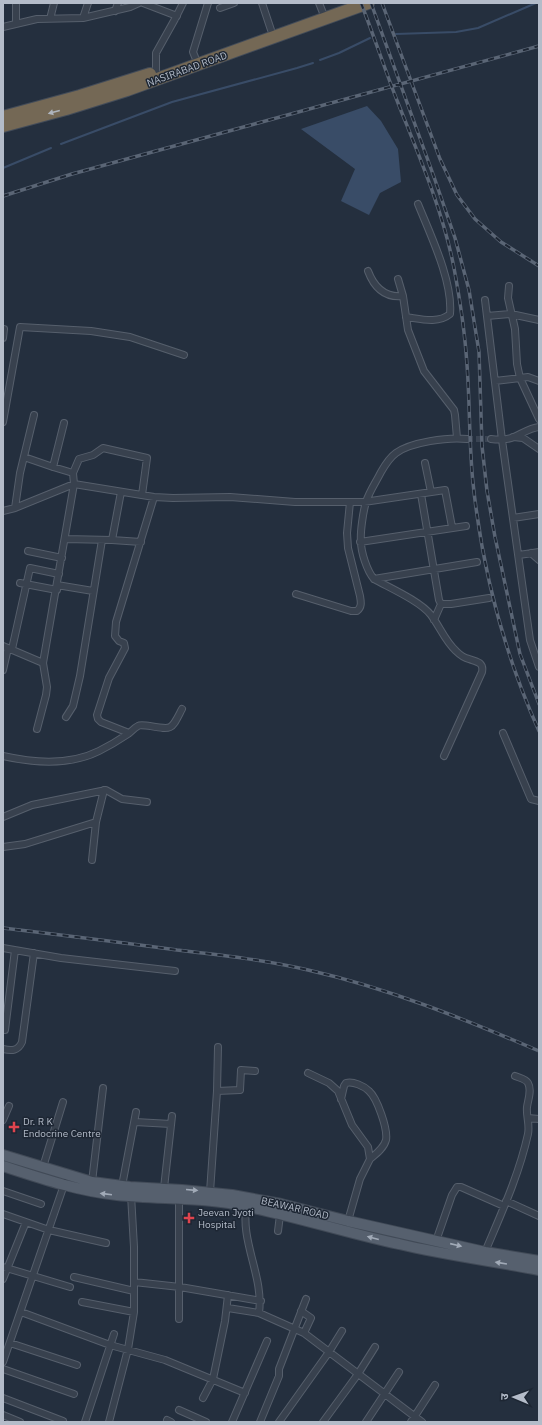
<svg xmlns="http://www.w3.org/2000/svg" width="542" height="1425" font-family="'IBM Plex Sans','Noto Sans Devanagari',sans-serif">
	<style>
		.water { fill: #394c67 }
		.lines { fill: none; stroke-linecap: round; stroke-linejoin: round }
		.stream { stroke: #394c67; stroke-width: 2 }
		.street-tunnel { stroke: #3a4453; stroke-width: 6; stroke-dasharray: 6 3; stroke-linecap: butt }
		.street-casing { stroke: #565f6c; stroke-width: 8 }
		.primary-casing { stroke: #414a57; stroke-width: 12 }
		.highway-casing { stroke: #434c59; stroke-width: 14 }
		.street { stroke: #38414e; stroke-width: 6 }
		.primary { stroke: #56606e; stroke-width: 10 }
		.highway { stroke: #746855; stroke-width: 12 }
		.rail-casing { stroke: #5a6575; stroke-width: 3.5 }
		.rail { stroke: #1d2633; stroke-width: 2; stroke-dasharray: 6; stroke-linecap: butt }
		.oneway { fill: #aeb4bd }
		.oneway2 { fill: #a1aab7 }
		.health-dot { fill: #e0444e; stroke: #1d2633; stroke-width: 1.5 }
		.labels { text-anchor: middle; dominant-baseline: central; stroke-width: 3; stroke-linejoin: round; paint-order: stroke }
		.street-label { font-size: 10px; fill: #b4bcc9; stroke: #1d2633 }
		.poi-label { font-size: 10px; fill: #b4bcc9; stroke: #1d2633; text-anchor: start }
	</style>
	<rect width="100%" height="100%" fill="#242f3e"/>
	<path class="water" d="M367 106 381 121 398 149 401 182 380 193 369 215 341 201 355 169 301 129Z"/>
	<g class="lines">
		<path class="stream" d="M396 34 456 32 478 28 536 3
			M320 60 339 53 370 38
			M61 144 172 102 297 68 313 63
			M3 168 51 148"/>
		<path class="street-tunnel" d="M467 439H491"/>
		<defs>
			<path id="street" d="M143 3 177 16
				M262 3 271 30
				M319 3 323 13
				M220 8 234 3
				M115 11 118 3
				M83 18 130 7 139 3
				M50 19 54 3
				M16 24V3
				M3 27 37 19 83 18 88 3
				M195 57 193 52 208 3
				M156 72V53L175 19 183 3
				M368 271C374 287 385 298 403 296
				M398 279 403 296 408 330 424 371 454 410 455 415 457 438
				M509 286 508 298 515 329 517 364 520 378 539 419
				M485 300 502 440 530 640 539 667
				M487 316 511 314 539 320
				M406 317C421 319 438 324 450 314 453 281 430 234 418 204
				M3 338 4 329
				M495 381 528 377 539 381
				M3 422 20 327 91 331 130 337 184 355
				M513 437 523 438 539 449
				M491 439C499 440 507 440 514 437 523 433 530 428 539 427
				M24 457 53 467 73 473 74 484 43 663 47 687 46 695 37 729
				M425 463 431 492
				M53 467 64 423
				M73 473 79 459 93 455 103 448 147 458 142 495
				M421 494 439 600 441 604H451L489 598
				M15 508 20 473 34 415
				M3 511 15 508 74 484 154 497 173 498 230 497 295 502H364L445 490 452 527
				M513 518 539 514
				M65 539 112 540 141 542
				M112 540 121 492
				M360 542 466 526
				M28 551 62 558
				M531 553 539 560
				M519 555 539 552
				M374 579 477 562
				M20 583 57 590
				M57 585 93 591
				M296 594 351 611H357C362 607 361 602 360 596L348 548 347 533 350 502
				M434 620 441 604
				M3 646 43 663
				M12 649 30 568 59 574
				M3 670 8 648
				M66 717 73 706 80 676 102 540
				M129 733 101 722 98 719 97 715 109 678 125 648 124 643 119 641 115 636 116 622 154 497
				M503 733 531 799 539 801
				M3 756C34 763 69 766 99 751 109 746 119 740 128 734 131 732 134 728 138 726 141 724 146 726 150 726 173 730 171 730 182 709
				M444 756 482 672C484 662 477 662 469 659 464 658 459 654 456 651 445 641 440 627 431 615 420 601 390 588 374 579 367 571 361 552 361 542 360 533 363 512 366 502 369 492 376 482 381 472 385 465 389 458 396 453 411 442 448 437 467 439
				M3 817 32 805 106 790 122 799 147 802
				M3 847 25 844 96 822
				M92 860 96 822 104 790
				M3 948 61 958 175 971
				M5 1030 15 950
				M3 1049C12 1051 18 1051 22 1042L34 953
				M308 1073 329 1083 338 1091 352 1125 368 1147 370 1159 360 1179 348 1221
				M217 1091 240 1090 241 1070 255 1071
				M341 1099 344 1086 346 1083C353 1081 364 1086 369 1091 377 1098 388 1129 386 1140 384 1148 376 1154 370 1159
				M528 1118 539 1119
				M3 1120 9 1106
				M135 1122 171 1124
				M43 1167 63 1102
				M92 1182 103 1088
				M122 1186 136 1112
				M164 1188 172 1116
				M3 1191 41 1204
				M210 1192 217 1091 218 1047
				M179 1199V1319
				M506 1201 539 1216
				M247 1203C239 1241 264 1275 259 1313
				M3 1214 49 1230 106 1243
				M278 1231 280 1215
				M436 1241 452 1195 457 1187H461L504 1206
				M485 1252C501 1214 519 1175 528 1134 530 1124 526 1117 527 1107 528 1100 532 1090 528 1083 526 1079 520 1078 515 1076
				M3 1267 70 1287
				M74 1277 134 1291
				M3 1279 26 1222
				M134 1282 180 1287 261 1301
				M82 1302 134 1312
				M228 1308 259 1313 304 1333 422 1422
				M301 1311 311 1318 304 1333
				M21 1312 110 1345 165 1360 245 1393
				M10 1343 77 1365
				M3 1362 65 1182
				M3 1369 74 1394
				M3 1398 63 1421 62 1422
				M203 1398 213 1379 225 1321 228 1295
				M179 1410 206 1422
				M3 1415 20 1422
				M167 1420 171 1422
				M85 1422 114 1334
				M109 1422 128 1349 134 1312V1247L131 1195
				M232 1422 267 1341
				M260 1422 279 1376V1369L306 1299
				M279 1422 329 1352 342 1331
				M323 1422 358 1374 375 1347
				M366 1422 399 1372
				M411 1422 435 1385"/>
			<path id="primary" d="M3 1155 92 1182 130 1187 182 1190 232 1195 281 1204 348 1221 485 1252 539 1261
				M3 1166C40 1178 78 1191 117 1195 154 1199 192 1197 229 1203 286 1213 342 1232 399 1244 445 1255 492 1261 539 1270"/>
			<path id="highway" d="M3 117 80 96 150 74
				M3 126 66 109 127 90 368 3"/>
		</defs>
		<use href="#street" class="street-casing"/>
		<use href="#primary" class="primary-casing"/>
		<use href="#highway" class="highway-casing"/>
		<use href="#street" class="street"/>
		<use href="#primary" class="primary"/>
		<use href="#highway" class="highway"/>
		<defs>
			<path id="rail" d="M361 3C374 36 385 70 398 103 419 156 443 211 454 268 460 300 465 333 467 365 470 404 469 444 473 483 482 568 504 653 539 731
				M371 3 434 177 455 238 469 290 479 352 482 446 487 491 495 537 520 654 539 704
				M382 3 440 159 457 195 475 219 501 242 539 266
				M3 196 72 174 539 46
				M3 928C61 935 119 942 177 950 221 955 265 960 308 970 388 988 464 1019 539 1051"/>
		</defs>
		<use href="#rail" class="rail-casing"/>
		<use href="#rail" class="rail"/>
	</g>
	<defs><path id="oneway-solid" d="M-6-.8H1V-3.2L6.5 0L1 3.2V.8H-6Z"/></defs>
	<use class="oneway" href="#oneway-solid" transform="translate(54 112) rotate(165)"/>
	<g class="oneway2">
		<use href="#oneway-solid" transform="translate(192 1190) rotate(5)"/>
		<use href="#oneway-solid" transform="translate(106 1194) rotate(-173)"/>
		<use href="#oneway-solid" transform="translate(373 1238) rotate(-165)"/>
		<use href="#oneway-solid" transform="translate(456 1245) rotate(13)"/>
		<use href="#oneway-solid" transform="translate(501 1263) rotate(-171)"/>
	</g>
	<g class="health-dot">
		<path d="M12 1121h4v4h4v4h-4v4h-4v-4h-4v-4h4z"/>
		<path d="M187 1212h4v4h4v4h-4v4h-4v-4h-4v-4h4z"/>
	</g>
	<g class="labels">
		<g class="street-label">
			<text transform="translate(187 69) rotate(-20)">NASIRABAD ROAD</text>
			<text transform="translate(295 1208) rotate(13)">BEAWAR ROAD</text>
		</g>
		<g class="poi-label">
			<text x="23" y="1121">Dr. R K<tspan x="23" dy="12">Endocrine Centre</tspan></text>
			<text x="198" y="1212">Jeevan Jyoti<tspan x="198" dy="12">Hospital</tspan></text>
		</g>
	</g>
	<rect width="542" height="1425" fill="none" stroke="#b4bcc9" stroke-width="8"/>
	<g transform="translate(514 1397) rotate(272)" stroke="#1d2633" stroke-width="3" paint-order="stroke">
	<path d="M0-3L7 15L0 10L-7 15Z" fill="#b4bcc9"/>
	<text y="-6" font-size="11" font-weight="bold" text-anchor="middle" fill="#b4bcc9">उ</text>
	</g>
</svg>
